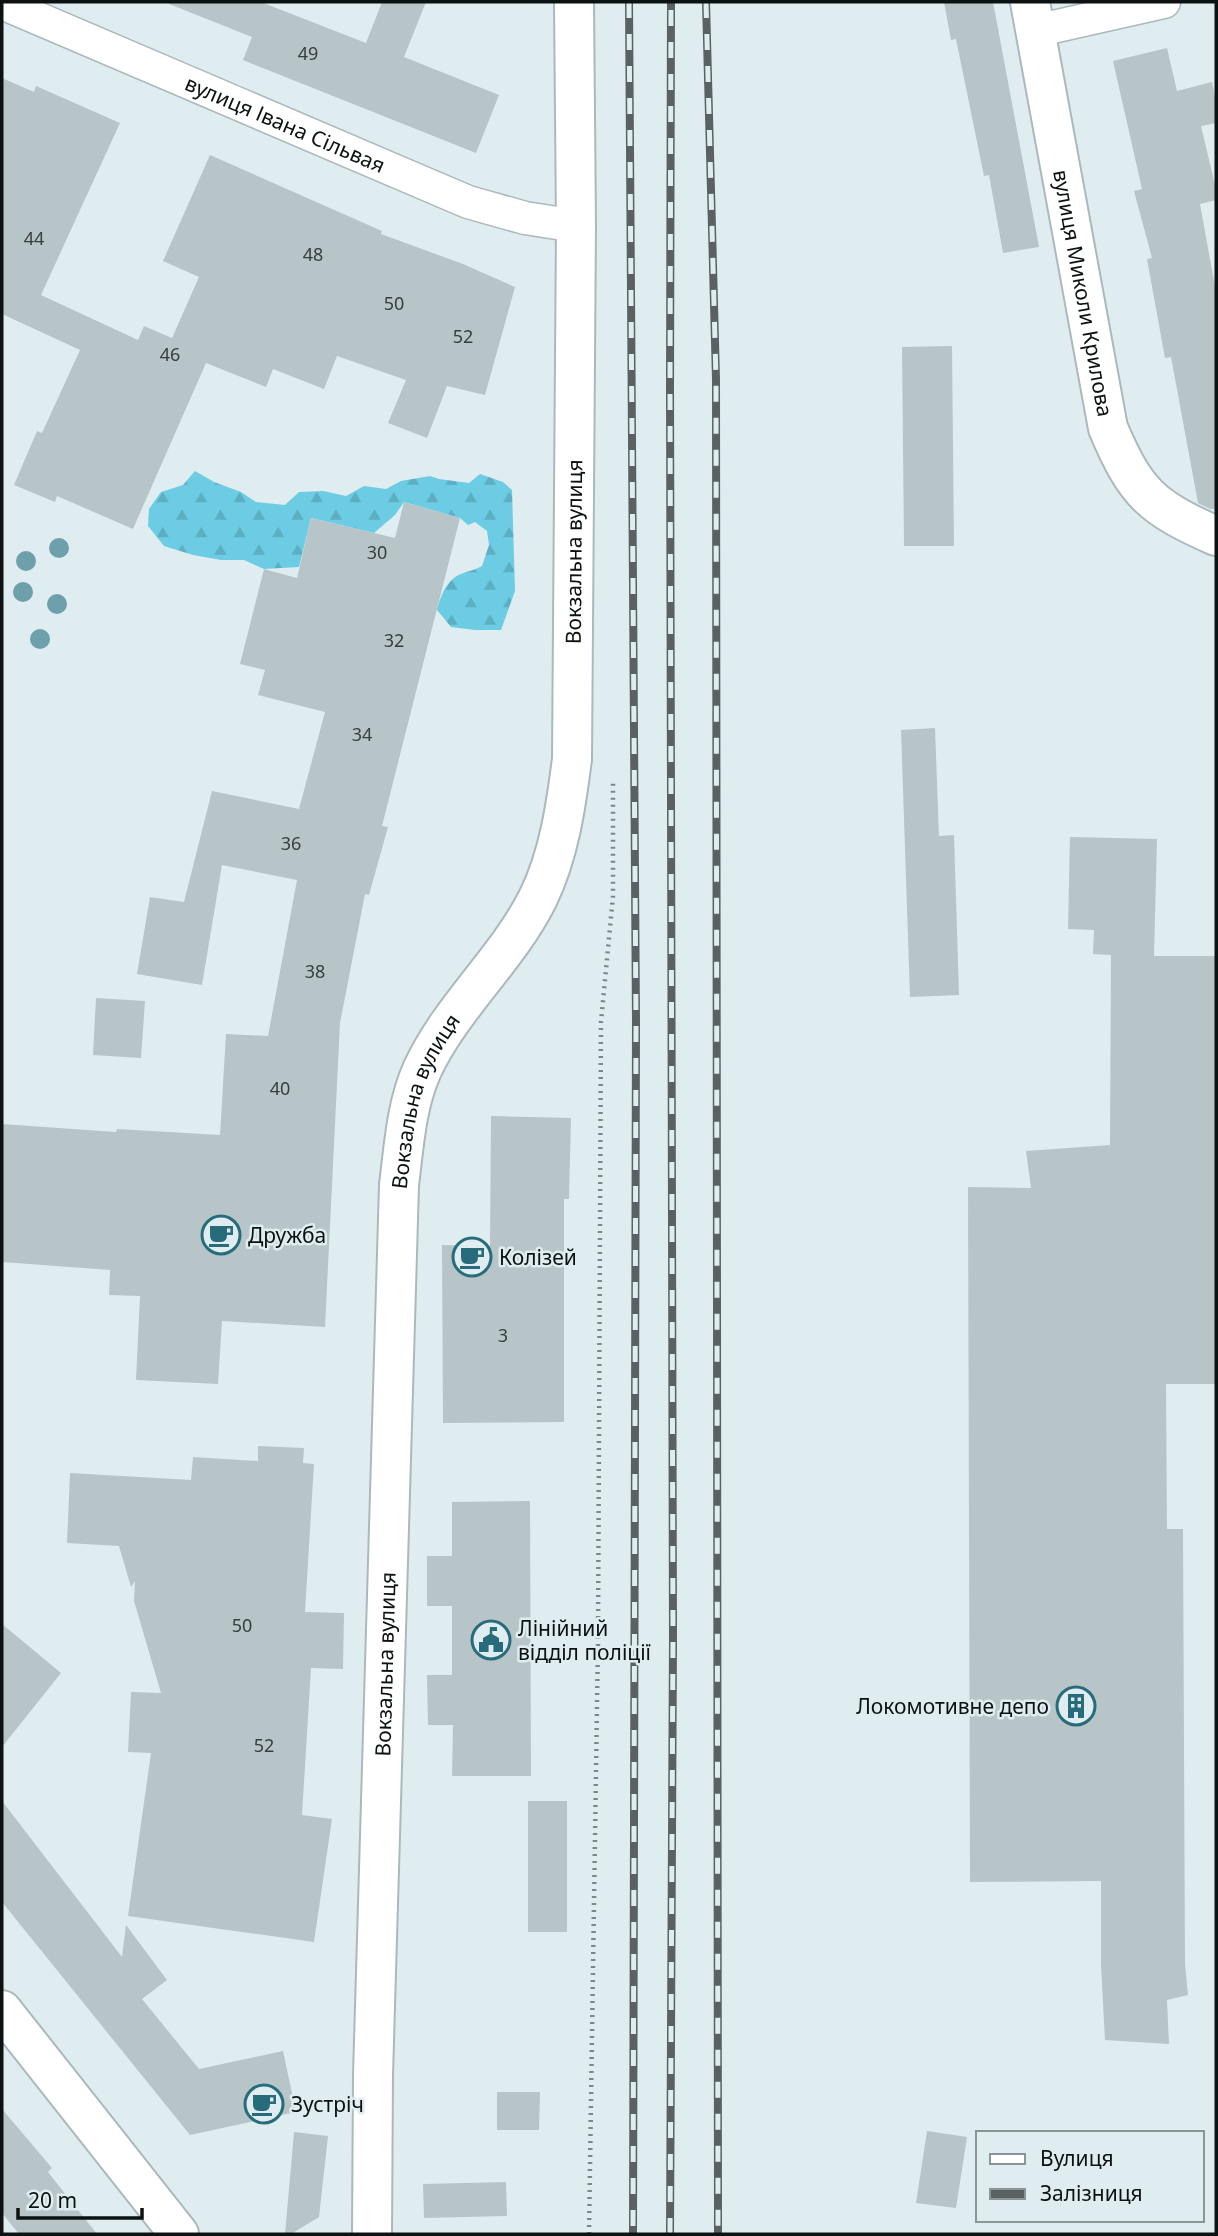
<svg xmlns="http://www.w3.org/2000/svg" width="1218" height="2236" font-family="'Noto Sans',sans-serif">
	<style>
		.forest { fill: url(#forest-firs) }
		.building { fill: #b7c5c9 }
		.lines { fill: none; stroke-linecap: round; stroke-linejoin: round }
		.street-casing { stroke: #abb9bd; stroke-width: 35 }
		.secondary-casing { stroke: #abb9bd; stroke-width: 42 }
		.path { stroke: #7d8789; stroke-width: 4.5; stroke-dasharray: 2 5; stroke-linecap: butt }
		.street { stroke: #fff; stroke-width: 32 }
		.secondary { stroke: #fff; stroke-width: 38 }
		.rail-casing { stroke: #596163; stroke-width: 8 }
		.rail { stroke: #dfedf1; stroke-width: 5; stroke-dasharray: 16; stroke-linecap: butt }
		.tree { fill: #6da0ab }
		.labels { text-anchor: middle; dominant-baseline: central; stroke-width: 5; stroke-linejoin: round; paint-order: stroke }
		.number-label { font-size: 18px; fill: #373e40 }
		.street-label { font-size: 21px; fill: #0c1112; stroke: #dfedf1 }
		.poi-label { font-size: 21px; fill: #0c1112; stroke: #dfedf1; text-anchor: start }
	</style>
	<defs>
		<pattern id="forest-firs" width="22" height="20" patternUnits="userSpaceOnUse" patternTransform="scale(1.75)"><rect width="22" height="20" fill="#6ccce3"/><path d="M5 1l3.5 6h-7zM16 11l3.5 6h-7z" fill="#5caec2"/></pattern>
	</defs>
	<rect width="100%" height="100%" fill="#dfedf1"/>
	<path class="forest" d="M195 471 214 482 241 492 256 502 285 505 299 492 323 491 346 496 364 486 386 489 401 481 430 476 439 479 469 483 480 474 503 482 512 490 515 591 501 630H475L451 627 437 610C440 597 447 579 461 574 468 571 475 570 482 566L489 545 487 531 475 522 468 525 460 518 404 502 395 515 374 533 311 518 299 567 264 569 244 560H221L193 555 164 546 148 526 149 509 161 492 183 485Z"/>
	<path class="building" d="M169 2H261L366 43 382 2H426L404 57 499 95 476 153 243 60 252 37 169 4Z
		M944 2H993L1039 247 1003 253 989 175 984 176 956 39 951 40Z
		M1167 48 1177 91 1212 82 1216 102V123L1201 126 1216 189V200L1200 204 1216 292V509H1210L1198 503 1171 357 1165 358 1147 259 1152 258 1134 191 1142 189 1113 61Z
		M2 78 34 92 36 86 120 123 41 295 138 340 144 326 172 338 199 277 163 261 210 155 382 231 381 234 463 264 515 287 485 395 447 386 427 438 388 423 406 380 337 356 324 389 273 369 266 387 206 363 133 529 57 496 55 502 14 485 37 431 42 433 80 350 2 314Z
		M952 346 954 546H904L902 347Z
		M404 502 460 518 382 826 388 827 369 895 365 894 340 1023 325 1327 222 1321 218 1384 136 1380 140 1296 109 1295 110 1270 2 1262V1124L116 1132 117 1129 220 1135 226 1034 268 1036 297 880 222 865 202 985 137 974 150 897 184 902 212 791 299 809 325 712 258 695 265 670 240 664 264 569 297 578 311 518 395 538Z
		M935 728 939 836 954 835 959 995 910 997 901 730Z
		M1070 837 1157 839 1154 956H1216V1384H1166L1167 1529H1183L1185 1964 1188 1995 1167 2000 1169 2044 1105 2040 1101 1965V1881L970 1882 968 1187 1031 1188 1026 1151 1110 1145 1111 955 1093 954 1094 930 1068 929Z
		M96 998 145 1001 141 1058 93 1055Z
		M491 1116 571 1118 569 1199H564V1422L443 1423 442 1245 490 1246Z
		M258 1446 304 1448 303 1463 314 1464 305 1612 344 1613 343 1669 311 1668 302 1815 332 1819 314 1942 128 1916 151 1753 128 1752 131 1692 161 1693 134 1601 135 1581 131 1587 119 1546 67 1543 70 1473 191 1480 193 1457 258 1461Z
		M530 1501 531 1776H452L453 1725H428L427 1675H452V1606H427V1556H452V1502Z
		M2 1624 61 1673 2 1747Z
		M2 1801 122 1957 126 1925 167 1980 142 1999 199 2069 283 2051 296 2112 190 2135 2 1902Z
		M528 1801H567V1932H528Z
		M497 2092H540L539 2130H497Z
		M2 2109 52 2168 48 2172 97 2234H19L2 2213Z
		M927 2131 967 2137 956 2208 916 2203Z
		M294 2132 328 2136 319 2217 291 2234H285Z
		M506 2182 507 2216 424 2218 423 2184Z"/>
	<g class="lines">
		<defs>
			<g id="street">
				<path id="s1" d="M2 3 468 202 525 218 576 226"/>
				<path d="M1035 31 1164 2"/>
			</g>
			<g id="secondary">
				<path id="s2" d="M1030 2 1108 428C1136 494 1151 507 1216 536"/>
				<path d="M2 2010 179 2234"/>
				<path id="s3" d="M372 2234 373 2075 399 1185C404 1146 406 1106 422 1070 451 1007 507 960 538 898 559 855 566 806 572 759L576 226 574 2"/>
			</g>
		</defs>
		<use href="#street" class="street-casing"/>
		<use href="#secondary" class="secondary-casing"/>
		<path class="path" d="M589 2234 598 1639 601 1022 613 896V782"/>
		<use href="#street" class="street"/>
		<use href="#secondary" class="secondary"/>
		<defs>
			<path id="rail" d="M629 2 636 1022 633 2234
				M706 2 716 379 718 2234
				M670 2234 673 1639 670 386 671 2"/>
		</defs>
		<use href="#rail" class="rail-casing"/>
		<use href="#rail" class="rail"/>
	</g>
	<g class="tree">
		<circle cx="59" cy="548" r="10"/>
		<circle cx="26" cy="561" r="10"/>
		<circle cx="23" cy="592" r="10"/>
		<circle cx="57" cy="604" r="10"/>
		<circle cx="40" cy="639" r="10"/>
	</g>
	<defs>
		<symbol id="cafe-ring" viewBox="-11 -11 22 22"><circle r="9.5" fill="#dfedf1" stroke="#286c7c" stroke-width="1.5"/><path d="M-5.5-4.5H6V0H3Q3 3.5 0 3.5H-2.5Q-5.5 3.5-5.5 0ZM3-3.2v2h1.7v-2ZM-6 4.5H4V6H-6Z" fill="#286c7c"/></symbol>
		<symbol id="civic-ring" viewBox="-11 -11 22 22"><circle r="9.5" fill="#dfedf1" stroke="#286c7c" stroke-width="1.5"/><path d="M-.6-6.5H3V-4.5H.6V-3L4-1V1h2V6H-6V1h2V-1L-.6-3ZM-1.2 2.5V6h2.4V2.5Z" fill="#286c7c"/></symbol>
		<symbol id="building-ring" viewBox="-11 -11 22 22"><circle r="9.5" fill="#dfedf1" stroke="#286c7c" stroke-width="1.5"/><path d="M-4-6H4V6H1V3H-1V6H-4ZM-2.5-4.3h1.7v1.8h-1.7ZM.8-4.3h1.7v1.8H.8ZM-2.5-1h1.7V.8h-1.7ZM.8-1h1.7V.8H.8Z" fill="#286c7c"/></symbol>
	</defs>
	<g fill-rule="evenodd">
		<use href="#cafe-ring" x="199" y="1213" width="44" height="44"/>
		<use href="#cafe-ring" x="450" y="1235" width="44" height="44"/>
		<use href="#civic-ring" x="469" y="1618" width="44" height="44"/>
		<use href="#building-ring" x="1054" y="1684" width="44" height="44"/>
		<use href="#cafe-ring" x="242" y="2082" width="44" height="44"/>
	</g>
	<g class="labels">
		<g class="number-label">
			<text x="308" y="53">49</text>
			<text x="34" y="238">44</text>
			<text x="313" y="254">48</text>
			<text x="394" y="303">50</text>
			<text x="463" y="336">52</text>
			<text x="170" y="354">46</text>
			<text x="377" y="552">30</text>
			<text x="394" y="640">32</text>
			<text x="362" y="734">34</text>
			<text x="291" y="843">36</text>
			<text x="315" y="971">38</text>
			<text x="280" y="1088">40</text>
			<text x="503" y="1335">3</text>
			<text x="242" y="1625">50</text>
			<text x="264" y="1745">52</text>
		</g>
		<g class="street-label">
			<text stroke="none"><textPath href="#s1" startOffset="308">вулиця Івана Сільвая</textPath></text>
			<text stroke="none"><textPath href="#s2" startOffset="296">вулиця Миколи Крилова</textPath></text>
			<text stroke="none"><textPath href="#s3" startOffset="1726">Вокзальна вулиця</textPath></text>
			<text stroke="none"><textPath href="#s3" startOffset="1138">Вокзальна вулиця</textPath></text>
			<text stroke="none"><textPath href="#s3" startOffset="570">Вокзальна вулиця</textPath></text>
		</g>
		<g class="poi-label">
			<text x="248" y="1235">Дружба</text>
			<text x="499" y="1257">Колізей</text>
			<text x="518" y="1628">Лінійний<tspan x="518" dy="24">відділ поліції</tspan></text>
			<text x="1049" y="1706" text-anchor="end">Локомотивне депо</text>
			<text x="291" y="2104">Зустріч</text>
		</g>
	</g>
	<rect width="1218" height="2236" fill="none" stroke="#0c1112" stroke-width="7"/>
	<rect x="976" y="2131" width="228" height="91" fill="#dfedf1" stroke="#8b9598" stroke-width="2"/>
	<rect x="990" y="2154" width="35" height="10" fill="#ffffff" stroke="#8b9598" stroke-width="2"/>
	<text x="1040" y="2166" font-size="21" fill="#0c1112">Вулиця</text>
	<rect x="990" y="2189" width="35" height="10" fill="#596163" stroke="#8b9598" stroke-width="2"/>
	<text x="1040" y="2201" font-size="21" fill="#0c1112">Залізниця</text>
	<path d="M18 2208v10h124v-10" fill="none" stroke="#0c1112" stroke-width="3.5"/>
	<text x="28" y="2208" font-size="21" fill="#0c1112" stroke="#dfedf1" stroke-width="5" paint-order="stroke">20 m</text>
</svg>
